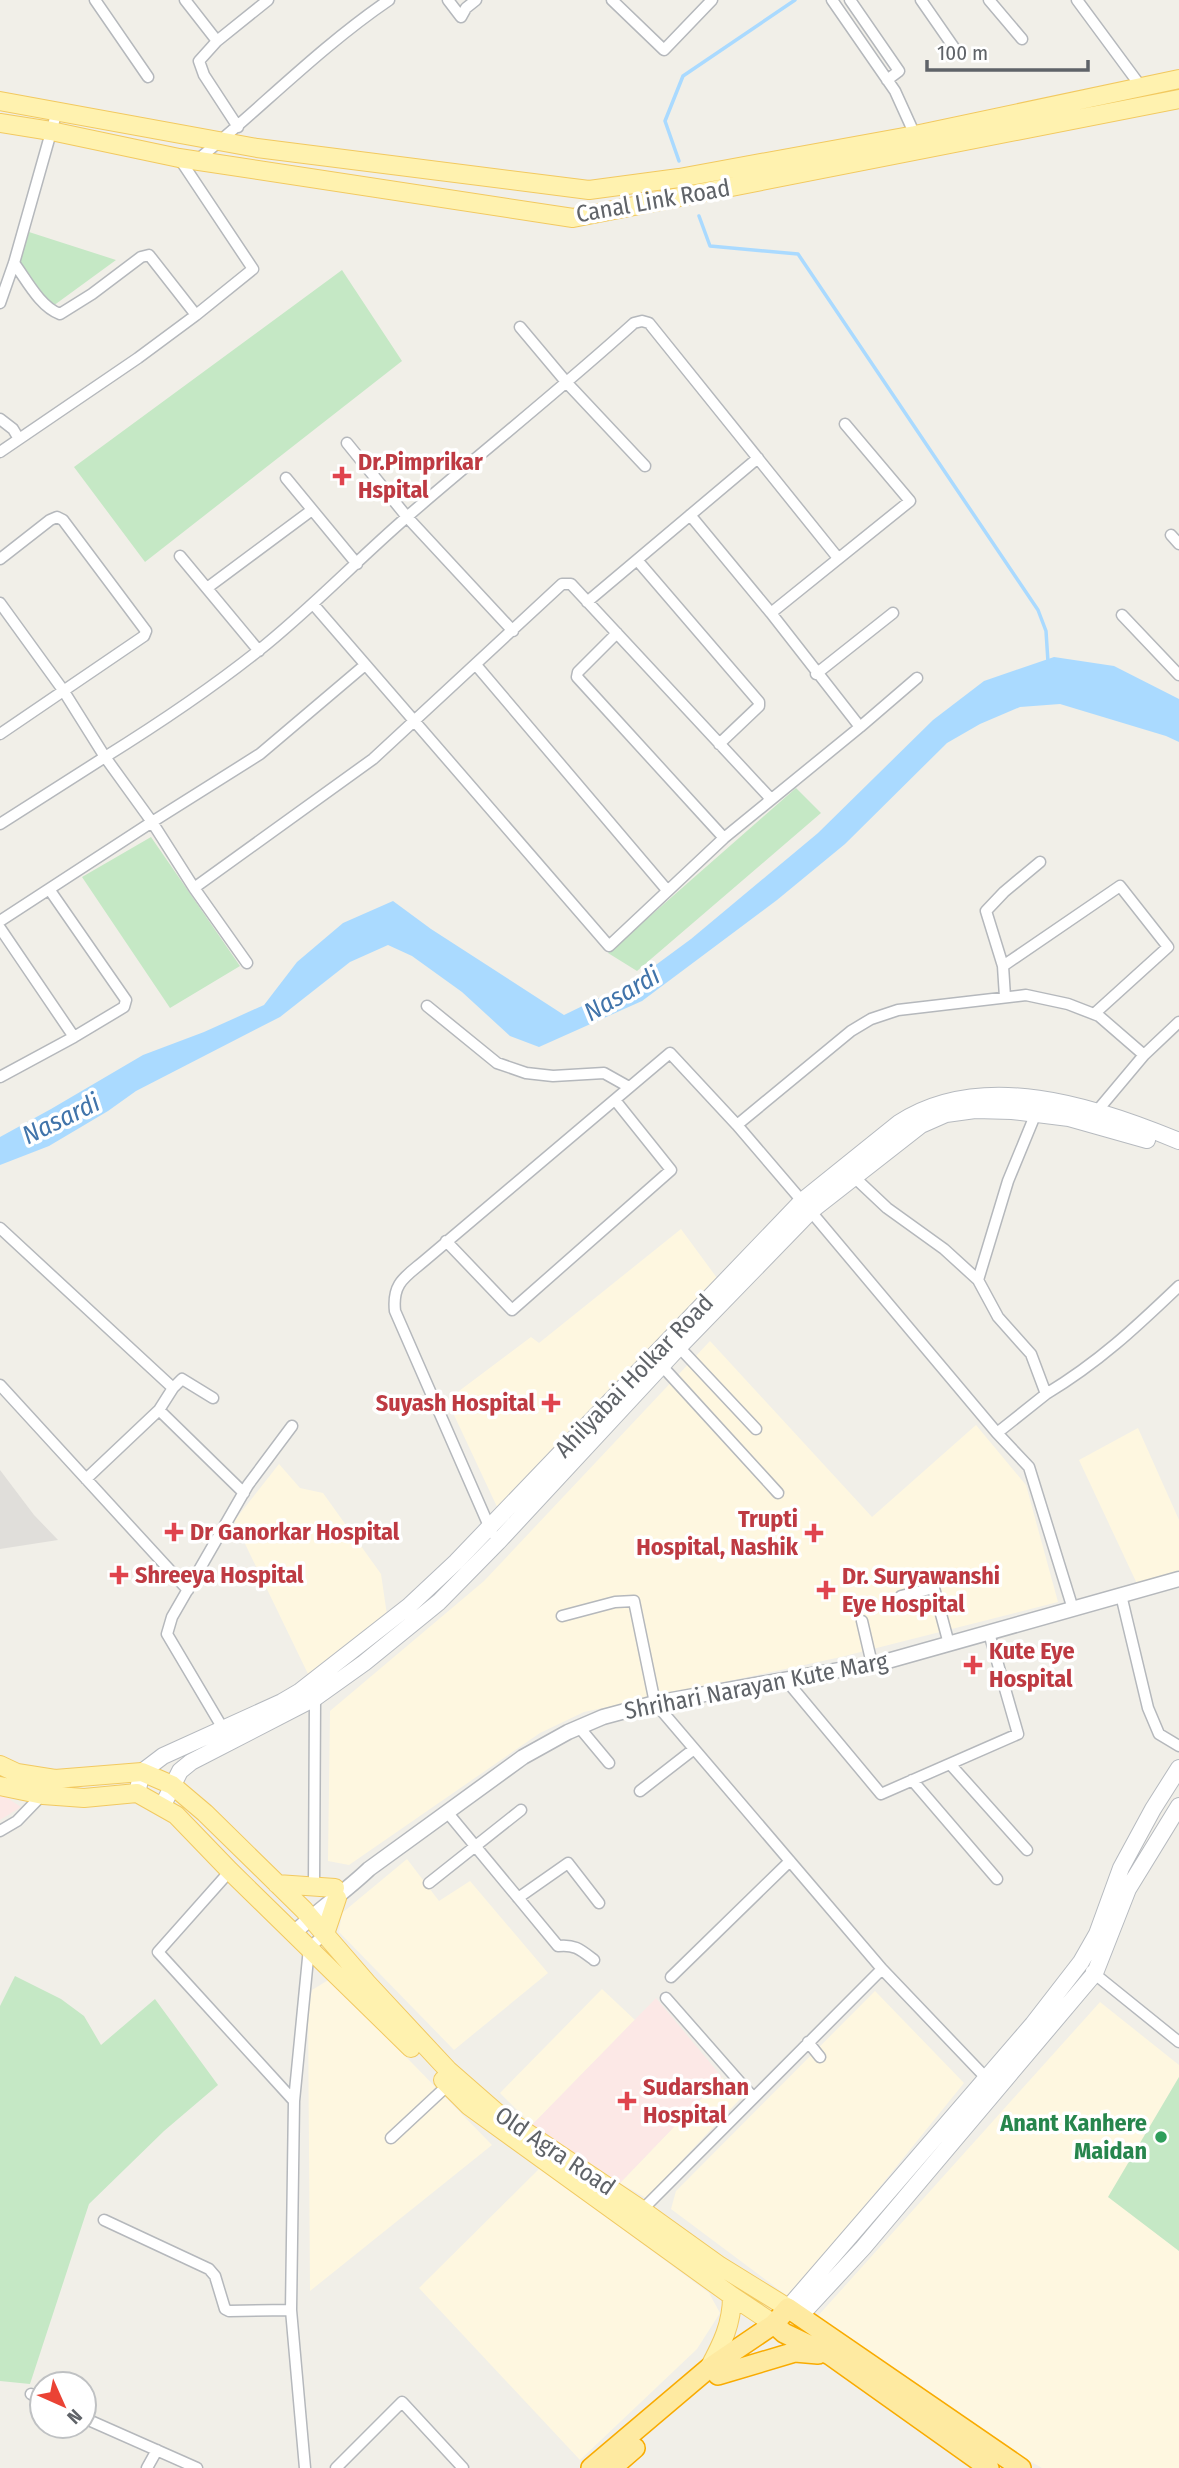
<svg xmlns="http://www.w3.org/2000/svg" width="1179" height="2468" font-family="'Fira Sans Condensed',sans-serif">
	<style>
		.commercial { fill: #fef7e0 }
		.industrial { fill: #e0deda }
		.medical { fill: #fce8e6 }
		.green { fill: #c5e8c5 }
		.water { fill: #aadaff }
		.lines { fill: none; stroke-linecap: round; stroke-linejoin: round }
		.stream { stroke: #aadaff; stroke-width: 3.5 }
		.minor-casing { stroke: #b5b8bc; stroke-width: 13 }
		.tertiary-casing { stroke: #b5b8bc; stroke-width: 17 }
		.secondary-casing { stroke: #b6babf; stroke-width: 18 }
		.primary-casing { stroke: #f2c960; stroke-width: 20 }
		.trunk-casing { stroke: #f9ab00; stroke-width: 22 }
		.minor { stroke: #fff; stroke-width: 10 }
		.tertiary { stroke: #fff; stroke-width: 14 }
		.secondary { stroke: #fff; stroke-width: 16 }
		.primary { stroke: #fff2af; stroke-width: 18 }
		.trunk { stroke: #feeaa1; stroke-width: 19 }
		.health-dot { fill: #e0444e; stroke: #fff; stroke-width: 2.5 }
		.leisure-dot { fill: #2e9e5b; stroke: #fff; stroke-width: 2.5 }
		.labels { text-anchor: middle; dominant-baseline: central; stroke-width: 7; stroke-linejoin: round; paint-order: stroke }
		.street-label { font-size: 24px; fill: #5f6368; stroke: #fff }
		.health-label { font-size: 24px; font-weight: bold; fill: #be3a42; stroke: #fff; text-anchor: start }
		.leisure-label { font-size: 24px; font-weight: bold; fill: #27864d; stroke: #fff; text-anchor: end }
		.water-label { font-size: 26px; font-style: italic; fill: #4174aa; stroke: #fff }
	</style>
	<rect width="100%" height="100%" fill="#f1efe8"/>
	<path class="commercial" d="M681 1229 717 1278 498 1509 447 1400 531 1337 539 1343Z
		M710 1341 872 1517 976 1425 1026 1485 1058 1602 841 1657 584 1712 540 1733 349 1865 328 1861 330 1711 484 1581Z
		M1138 1428 1179 1520V1573L1139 1588 1079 1460Z
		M279 1464 300 1488 323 1493 381 1574 387 1615 309 1676 234 1521Z
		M407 1859 439 1901 470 1881 548 1973 454 2050 339 1932 342 1913Z
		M330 1979 492 2145 310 2291 308 2007 312 1990Z
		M602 1989 635 2020 532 2125 500 2093Z
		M875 1991 964 2083 790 2298 671 2209 676 2191Z
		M1100 2002 1179 2065V2077L1109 2197 1179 2251V2468H1042L1007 2448 817 2317Z
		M722 2077 741 2098 646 2198 620 2183Z
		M540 2168 709 2293 720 2313 697 2349 580 2460 419 2288Z"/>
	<path class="industrial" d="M0 1470 34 1515 58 1540 0 1549Z"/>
	<path class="medical" d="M0 1793 21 1807 0 1820Z
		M656 1998 722 2077 620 2183 532 2125Z"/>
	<path class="green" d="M29 232 116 260 53 306 18 264Z
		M342 270 402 361 145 562 74 467Z
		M796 788 821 813 637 971 608 953Z
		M151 837 240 966 170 1008 82 877Z
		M15 1976 61 1999 84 2016 101 2045 155 1999 218 2085 164 2131 89 2204 30 2384 0 2381V2006Z
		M1179 2077V2251L1108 2197Z"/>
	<path class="water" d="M1054 657 1114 666 1179 699V742L1166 736 1060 704 1020 707 980 724 947 743 845 844 777 900 642 1001 539 1047 510 1036 462 992 412 956 388 945 350 962 280 1017 136 1091 108 1111 49 1146 0 1165V1137L51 1109 143 1055 204 1032 264 1005 297 962 343 923 393 901 431 929 564 1015 634 981 691 939 818 833 933 720 984 681Z"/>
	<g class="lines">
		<path class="stream" d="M679 161 665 121 683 76 795 0
			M699 216 710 246 798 254 1038 610 1046 631 1048 662"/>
		<defs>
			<path id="minor" d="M95 0 148 77
				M185 0 217 41
				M448 0 461 17 466 8 476 0
				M612 0 664 50 712 0
				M832 0 895 91 915 135
				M850 0 899 71 887 80
				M921 0 955 49
				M989 0 1022 39
				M1077 0 1142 88
				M238 127 204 75 199 61 217 41 268 0
				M179 158 253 269 196 315
				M196 161C261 108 320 47 389 0
				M0 303 14 263 57 111
				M520 327 567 383 645 466
				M0 419 13 429 19 439
				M347 443 407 517 513 631
				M0 452 138 358 196 315 149 255 141 257 92 294 60 314C40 307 26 279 14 263
				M286 478 357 564
				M1171 535 1179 544
				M180 556 259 651
				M0 559 50 520 57 517 63 520 146 631 144 636 0 734
				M637 560 759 702V706L719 744
				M207 588 312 510
				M587 602 758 458
				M0 603 63 690 105 757 0 824
				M313 604 609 946 724 838 860 727 771 613 690 515
				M771 613 910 501 845 424
				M1122 615 1179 675
				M617 633 578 672 577 677 724 838
				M476 665 667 890
				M816 674 893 613
				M860 727 917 678
				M194 888 373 759 562 584H571L771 799
				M0 921 152 822 105 757C158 724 209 690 258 651 311 609 357 560 408 516 483 451 560 390 634 323L642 321 649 323 838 558
				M0 928 74 1037 124 1007 126 1000 49 889
				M247 963 194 888 152 822 260 754 365 665
				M1003 966 1120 886 1168 947 1094 1014
				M1005 997 1003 966 986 911 1004 892 1040 862
				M427 1006 497 1063 526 1073 553 1076 604 1073 629 1087
				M0 1077 74 1037
				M1097 1111 1144 1055 1179 1022
				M737 1125 851 1031 871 1019 898 1010 1026 995 1068 1004 1099 1016 1144 1055
				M853 1176 887 1208 944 1249 978 1280 998 1317 1031 1354 1046 1394 997 1433
				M0 1228 173 1388 159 1410 244 1493
				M446 1241 512 1310 671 1170 615 1100
				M978 1280 1008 1181 1036 1113
				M679 1347 756 1429
				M662 1366 778 1493
				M0 1385 188 1590
				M173 1388 182 1379 213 1398
				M1046 1394C1099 1362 1135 1328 1179 1286
				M86 1479 159 1410
				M492 1533 395 1311C392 1283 405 1277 424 1261L670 1053 737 1125 802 1201 997 1433 1029 1467 1073 1609
				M1121 1595 1148 1708 1159 1734 1179 1746
				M901 1596 934 1588 949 1644
				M562 1616 615 1602 634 1601 655 1703 882 1969 990 2082
				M862 1621 872 1664
				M786 1680 881 1794 1018 1734 989 1633
				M579 1727 609 1763
				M225 1732 167 1634 172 1617 248 1485 292 1426
				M950 1764 1027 1850
				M912 1780 997 1879
				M640 1791 694 1749
				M447 1812 558 1946C575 1944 581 1950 594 1960
				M0 1831 17 1821 45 1792
				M230 1871 158 1952 294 2101
				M429 1883 521 1810
				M314 1886 315 1698
				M518 1898 568 1863 599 1903
				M1091 1971 1179 2042
				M671 1977 790 1861
				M666 1998 753 2097
				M808 2042 820 2057
				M391 2138 448 2085
				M642 2210 882 1969
				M104 2220 209 2269 215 2276 225 2309 229 2311 291 2310
				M31 2394 42 2399
				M84 2418 197 2468
				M147 2468 157 2450
				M305 2468 291 2310 294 2101 309 1948 325 1934
				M336 2468 402 2402 463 2468"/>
			<path id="tertiary" d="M294 1933C318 1910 345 1892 369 1869L523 1757 568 1732 603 1717 655 1703 884 1662 1179 1579"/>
			<path id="secondary" d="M137 1793 142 1772 163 1756 282 1702 299 1692 409 1606 456 1562 802 1201 899 1123C982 1069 1095 1106 1179 1141
				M162 1807 180 1771 191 1762 315 1698 364 1663 439 1602 498 1542 679 1347 811 1211 921 1125 946 1114 975 1110 1012 1111 1069 1118 1147 1140
				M788 2308 1033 2024 1081 1962 1097 1934 1121 1868 1153 1809 1179 1768
				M799 2317 863 2248 1095 1973 1128 1889 1179 1806"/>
			<path id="primary" d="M0 101 257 148 589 190 679 178 915 135 1179 79
				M0 123 51 131 179 158 573 218 1179 99
				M0 1765 17 1773 55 1779 142 1772 172 1785 205 1813 304 1910 367 1983 448 2070 496 2112 642 2210 720 2266 788 2308
				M0 1786 43 1795 84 1798 137 1793 176 1815 230 1871 411 2048
				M277 1884 335 1888
				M325 1934 337 1898
				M443 2080 469 2106 732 2296 774 2324
				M709 2368C722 2344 732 2324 732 2296"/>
			<path id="trunk" d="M774 2324 784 2333 830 2355 989 2468
				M718 2375 795 2352 818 2354
				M591 2468 709 2368 774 2324 788 2308 1021 2468
				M612 2468 635 2448"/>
		</defs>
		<use href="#minor" class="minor-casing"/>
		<use href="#tertiary" class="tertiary-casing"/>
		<use href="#secondary" class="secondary-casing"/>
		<use href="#primary" class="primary-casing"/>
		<use href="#trunk" class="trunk-casing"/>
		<use href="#minor" class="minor"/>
		<use href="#tertiary" class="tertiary"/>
		<use href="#secondary" class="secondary"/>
		<use href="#primary" class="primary"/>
		<use href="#trunk" class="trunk"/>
	</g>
	<g class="health-dot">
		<path d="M338.5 465.5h7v7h7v7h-7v7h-7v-7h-7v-7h7z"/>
		<path d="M547.5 1392.5h7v7h7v7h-7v7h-7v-7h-7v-7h7z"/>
		<path d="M170.5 1521.5h7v7h7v7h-7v7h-7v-7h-7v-7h7z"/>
		<path d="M810.5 1522.5h7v7h7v7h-7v7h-7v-7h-7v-7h7z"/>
		<path d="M115.5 1564.5h7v7h7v7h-7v7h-7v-7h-7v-7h7z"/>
		<path d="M822.5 1579.5h7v7h7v7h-7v7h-7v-7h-7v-7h7z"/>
		<path d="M969.5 1654.5h7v7h7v7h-7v7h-7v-7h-7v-7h7z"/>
		<path d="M623.5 2090.5h7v7h7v7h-7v7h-7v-7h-7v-7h7z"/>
	</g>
	<circle class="leisure-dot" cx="1161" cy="2137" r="7"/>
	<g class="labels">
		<g class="street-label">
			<text transform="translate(653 201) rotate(-10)">Canal Link Road</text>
			<text transform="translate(634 1376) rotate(-46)">Ahilyabai Holkar Road</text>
			<text transform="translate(756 1686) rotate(-11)">Shrihari Narayan Kute Marg</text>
			<text transform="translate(555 2151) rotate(34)">Old Agra Road</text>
		</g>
		<g class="health-label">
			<text x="358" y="462">Dr.Pimprikar<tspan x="358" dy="28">Hspital</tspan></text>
			<text x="535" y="1403" text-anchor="end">Suyash Hospital</text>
			<text x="798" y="1519" text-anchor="end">Trupti<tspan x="798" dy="28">Hospital, Nashik</tspan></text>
			<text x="190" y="1532">Dr Ganorkar Hospital</text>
			<text x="135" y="1575">Shreeya Hospital</text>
			<text x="842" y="1576">Dr. Suryawanshi<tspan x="842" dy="28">Eye Hospital</tspan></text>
			<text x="989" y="1651">Kute Eye<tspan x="989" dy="28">Hospital</tspan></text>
			<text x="643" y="2087">Sudarshan<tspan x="643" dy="28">Hospital</tspan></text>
		</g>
		<g class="leisure-label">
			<text x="1147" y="2123">Anant Kanhere<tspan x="1147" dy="28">Maidan</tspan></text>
		</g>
		<g class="water-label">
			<text transform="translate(622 994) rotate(-30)">Nasardi</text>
			<text transform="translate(61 1119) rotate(-26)">Nasardi</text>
		</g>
	</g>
	<g transform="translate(63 2405) rotate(135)"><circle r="33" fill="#ffffff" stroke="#bfc1c3" stroke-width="2"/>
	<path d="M0-5L12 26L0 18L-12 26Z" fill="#ea4335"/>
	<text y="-10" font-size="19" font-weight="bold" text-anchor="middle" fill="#5f6368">N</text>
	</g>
	<path d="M927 60v10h161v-10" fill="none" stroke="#5f6368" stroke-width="3.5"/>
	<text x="937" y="60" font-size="21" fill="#5f6368" stroke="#ffffff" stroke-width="5" paint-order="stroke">100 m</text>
</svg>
